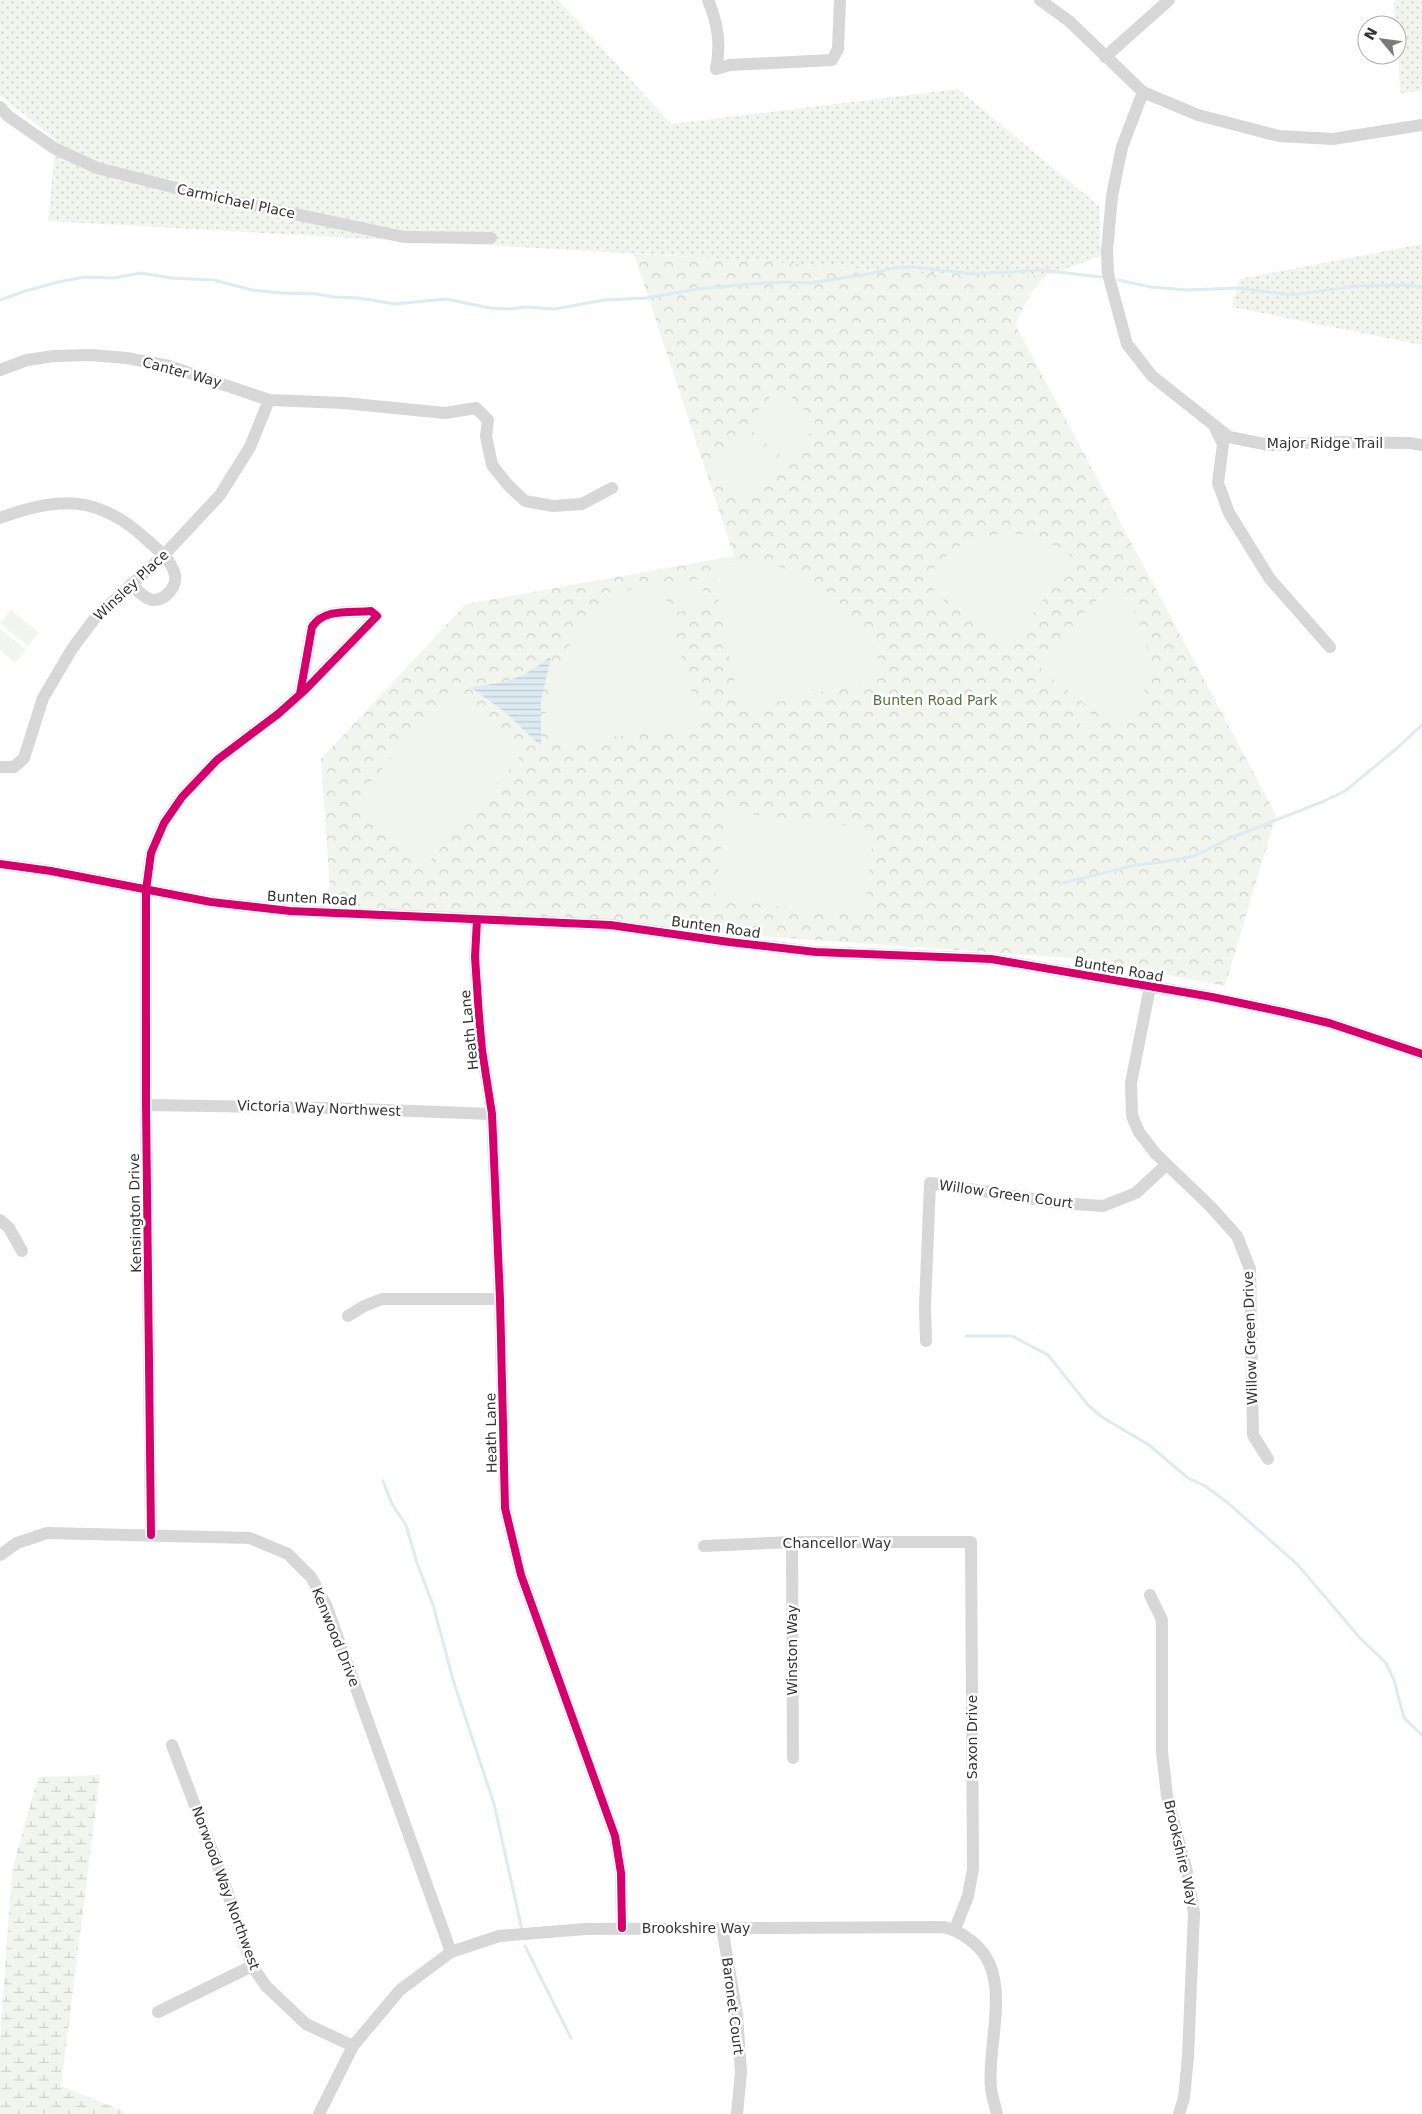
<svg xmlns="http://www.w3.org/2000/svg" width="1422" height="2114" font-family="'DejaVu Sans',sans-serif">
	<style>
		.grass { fill: url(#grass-dots) }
		.wetland { fill: url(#wetland-marsh) }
		.park { fill: url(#park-crowns) }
		.garden { fill: #f1f5ed }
		.water { fill: url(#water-rules) }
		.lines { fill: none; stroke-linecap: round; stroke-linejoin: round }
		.stream { stroke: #ddebf3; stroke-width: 3 }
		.minor { stroke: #d7d7d7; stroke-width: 12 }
		.cycleway-casing { stroke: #fff; stroke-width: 11 }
		.cycleway { stroke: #d6006c; stroke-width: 8 }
		.labels { text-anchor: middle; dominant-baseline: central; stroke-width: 5; stroke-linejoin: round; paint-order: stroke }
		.street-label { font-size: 14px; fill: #333; stroke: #fff }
		.park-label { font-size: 14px; fill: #56703f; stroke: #fff }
	</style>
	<defs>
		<pattern id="grass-dots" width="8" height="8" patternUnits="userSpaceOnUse" patternTransform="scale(1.25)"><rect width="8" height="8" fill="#f1f5ed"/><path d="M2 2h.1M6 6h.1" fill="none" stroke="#cfd2cc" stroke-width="1.8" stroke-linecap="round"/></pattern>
		<pattern id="wetland-marsh" width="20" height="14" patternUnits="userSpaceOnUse" patternTransform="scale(1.25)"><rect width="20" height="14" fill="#f1f5ed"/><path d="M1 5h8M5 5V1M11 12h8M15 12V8" fill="none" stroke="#cfd2cc"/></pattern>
		<pattern id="park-crowns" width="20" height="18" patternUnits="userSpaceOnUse" patternTransform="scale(1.25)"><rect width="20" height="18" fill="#f1f5ed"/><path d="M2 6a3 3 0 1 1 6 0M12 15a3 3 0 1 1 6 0" fill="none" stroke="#cfd2cc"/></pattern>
		<pattern id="water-rules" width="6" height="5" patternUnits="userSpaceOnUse" patternTransform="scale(1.25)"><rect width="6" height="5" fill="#ddebf3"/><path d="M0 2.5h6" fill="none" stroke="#becad1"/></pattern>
	</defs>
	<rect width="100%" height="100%" fill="#fff"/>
	<path class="grass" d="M0 0H558L671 124 958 89 1099 206 1101 256 1045 276 922 273 716 258 48 221 56 140 0 95Z
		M1394 0H1422V91L1400 93 1397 25H1395Z
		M1422 244V345L1232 307 1240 279Z"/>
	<path class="wetland" d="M100 1775 61 2086 123 2111 125 2114H0V2039L12 1871 38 1777Z"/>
	<path class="park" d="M634 254 716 258 922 273 1045 276 1029 296 1015 324 1276 815 1225 986 1085 959 589 924H547L331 904 321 759 466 604 734 556Z"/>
	<path class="garden" d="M784 390 815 420V427L789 458H783L749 428V420L775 391Z
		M737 433 742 434 778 465V470L751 500 743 501 710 470 709 465Z
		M1002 533C1030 533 1053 542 1074 559L1012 641H1004L931 573C954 543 967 541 1002 533Z
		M760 563C769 565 778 566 787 569 793 571 798 575 804 577 845 599 870 634 886 676L746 710 739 705 712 567Z
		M701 578 706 605 679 612 674 585Z
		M661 580 698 715 690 727 549 745C548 733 545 719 546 706 550 660 591 609 631 589 640 584 652 583 661 580Z
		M1112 584C1124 594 1130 604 1137 618 1157 658 1150 698 1122 732L1041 670V658Z
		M934 589 952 609 943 617 924 598Z
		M11 610 39 633 28 646 0 623Z
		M0 629 26 650 15 663 0 650Z
		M449 691 522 754 424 868 351 805Z
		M1080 708 1100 720 1093 733 1073 719Z
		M726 811 874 829 864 916 715 899Z"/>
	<path class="water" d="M551 656 541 701V746L505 712 470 687C505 684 523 679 551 656Z"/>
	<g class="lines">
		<path class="stream" d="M1118 280 1151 287 1186 290 1238 288 1292 295 1355 286 1404 285 1422 287
			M0 300 25 291 58 282 85 277 114 278 141 273 171 278 214 280 252 290 281 293 317 294 334 297 359 298 395 304 446 299 490 308 510 309 526 307 555 309 604 300 646 298 698 289 751 284 783 282 809 283 869 274 897 267H913L975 274 1040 270 1101 277
			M1063 883 1136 865 1163 862 1194 856 1233 837 1322 802 1345 791 1396 749 1422 725
			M966 1336H1012L1048 1355 1088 1405 1102 1417 1149 1445 1188 1478 1205 1486 1227 1502 1298 1565 1360 1638 1386 1663 1394 1680 1404 1718 1422 1735
			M383 1481 392 1504 406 1525 417 1563 433 1605 454 1683 494 1804 522 1930
			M525 1946 571 2038"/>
		<path class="minor" d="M708 0C718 24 721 44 716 69L730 65 832 60 838 49 840 0
			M1040 0 1069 21 1143 92 1198 115 1279 136 1333 139 1422 125
			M1105 57 1169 0
			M1143 92 1122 147 1112 196 1107 251 1108 274 1127 344 1152 376 1229 437 1269 445 1321 442 1410 443 1422 445
			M0 107 8 116 54 148 97 168 204 195 404 237 491 238
			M0 370 27 360 54 356 91 355 127 358 169 366 269 400 344 403 445 413 476 408 488 420 486 436 492 465 508 485 525 501 553 506 582 504 612 488
			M1216 430 1223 444 1218 483 1229 513 1270 579 1330 647
			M0 518C59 496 99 495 147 540 158 550 171 559 175 575 177 587 165 601 152 600 144 598 137 590 131 584
			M0 767H14L24 758 43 698 72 649 95 618 164 555 220 495 250 447 269 400
			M0 864 51 871 211 902 290 911 610 925 729 942 816 952 991 959 1212 997 1283 1012 1329 1023 1422 1054
			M477 920 475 957 479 1016 482 1050 492 1114 500 1299 505 1508 521 1575 615 1836 621 1873 622 1928
			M1150 987 1131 1083 1132 1116 1139 1132 1155 1153 1211 1207 1237 1236 1250 1269 1253 1435 1268 1459
			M146 1105 332 1108 492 1114
			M0 1220 9 1228 22 1251
			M348 1316 364 1306 382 1299H500
			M926 1341 925 1307 930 1183 1060 1203 1103 1206 1136 1193 1166 1165
			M151 1535 146 1105V890L151 853 164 823 182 797 217 760 278 714 305 690 377 616 371 611C350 613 324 608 312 627L300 694
			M792 1542 793 1758
			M704 1546 792 1542H971L973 1869 968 1896 955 1929
			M0 1555 17 1543 47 1533 250 1538 288 1554 311 1577 326 1605 451 1952
			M1150 1595 1162 1620V1752L1167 1796 1187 1872 1194 1913 1188 2057 1184 2098 1179 2114
			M172 1745 224 1882 252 1966 266 1986 306 2024 353 2046
			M722 1927 737 2015 741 2072 737 2114
			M158 2012 252 1966
			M319 2114 353 2046 400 1990 451 1952 499 1936 586 1929 943 1927C954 1929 961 1933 970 1940 1016 1973 986 2042 991 2088 992 2097 995 2105 997 2114"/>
		<defs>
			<path id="cycleway" d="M0 864 51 871 211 902 290 911 610 925 729 942 816 952 991 959 1212 997 1283 1012 1329 1023 1422 1054
				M477 920 475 957 479 1016 482 1050 492 1114 500 1299 505 1508 521 1575 615 1836 621 1873 622 1928
				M151 1535 146 1105V890L151 853 164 823 182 797 217 760 278 714 305 690 377 616 371 611C350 613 324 608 312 627L300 694"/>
		</defs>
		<use href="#cycleway" class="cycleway-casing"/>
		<use href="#cycleway" class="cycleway"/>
	</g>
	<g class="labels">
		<g class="street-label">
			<text transform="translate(236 201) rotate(12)">Carmichael Place</text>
			<text transform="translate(182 372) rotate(15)">Canter Way</text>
			<text x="1325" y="443">Major Ridge Trail</text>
			<text transform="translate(131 585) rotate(-43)">Winsley Place</text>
			<text transform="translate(312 898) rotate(3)">Bunten Road</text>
			<text transform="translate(716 927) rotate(8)">Bunten Road</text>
			<text transform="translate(1119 969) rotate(10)">Bunten Road</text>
			<text transform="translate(469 1030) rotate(-96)">Heath Lane</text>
			<text transform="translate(319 1108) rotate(2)">Victoria Way Northwest</text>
			<text transform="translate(1006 1194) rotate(8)">Willow Green Court</text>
			<text transform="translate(135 1213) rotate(-91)">Kensington Drive</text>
			<text transform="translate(1250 1338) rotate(-92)">Willow Green Drive</text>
			<text transform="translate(491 1433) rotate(-91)">Heath Lane</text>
			<text x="837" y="1543">Chancellor Way</text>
			<text transform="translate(336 1637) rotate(68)">Kenwood Drive</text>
			<text transform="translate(792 1650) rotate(-90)">Winston Way</text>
			<text transform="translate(972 1737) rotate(-90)">Saxon Drive</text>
			<text transform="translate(1181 1853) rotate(77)">Brookshire Way</text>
			<text transform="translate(226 1888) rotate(70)">Norwood Way Northwest</text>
			<text x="696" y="1928">Brookshire Way</text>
			<text transform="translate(733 2006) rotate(83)">Baronet Court</text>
		</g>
		<g class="park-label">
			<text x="935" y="700">Bunten Road Park</text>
		</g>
	</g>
	<g transform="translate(1382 40) rotate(299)"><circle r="24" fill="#ffffff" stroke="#adadad"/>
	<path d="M0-4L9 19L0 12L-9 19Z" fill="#7a7a7a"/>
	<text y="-8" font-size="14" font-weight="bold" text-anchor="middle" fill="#333333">N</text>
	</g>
</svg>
